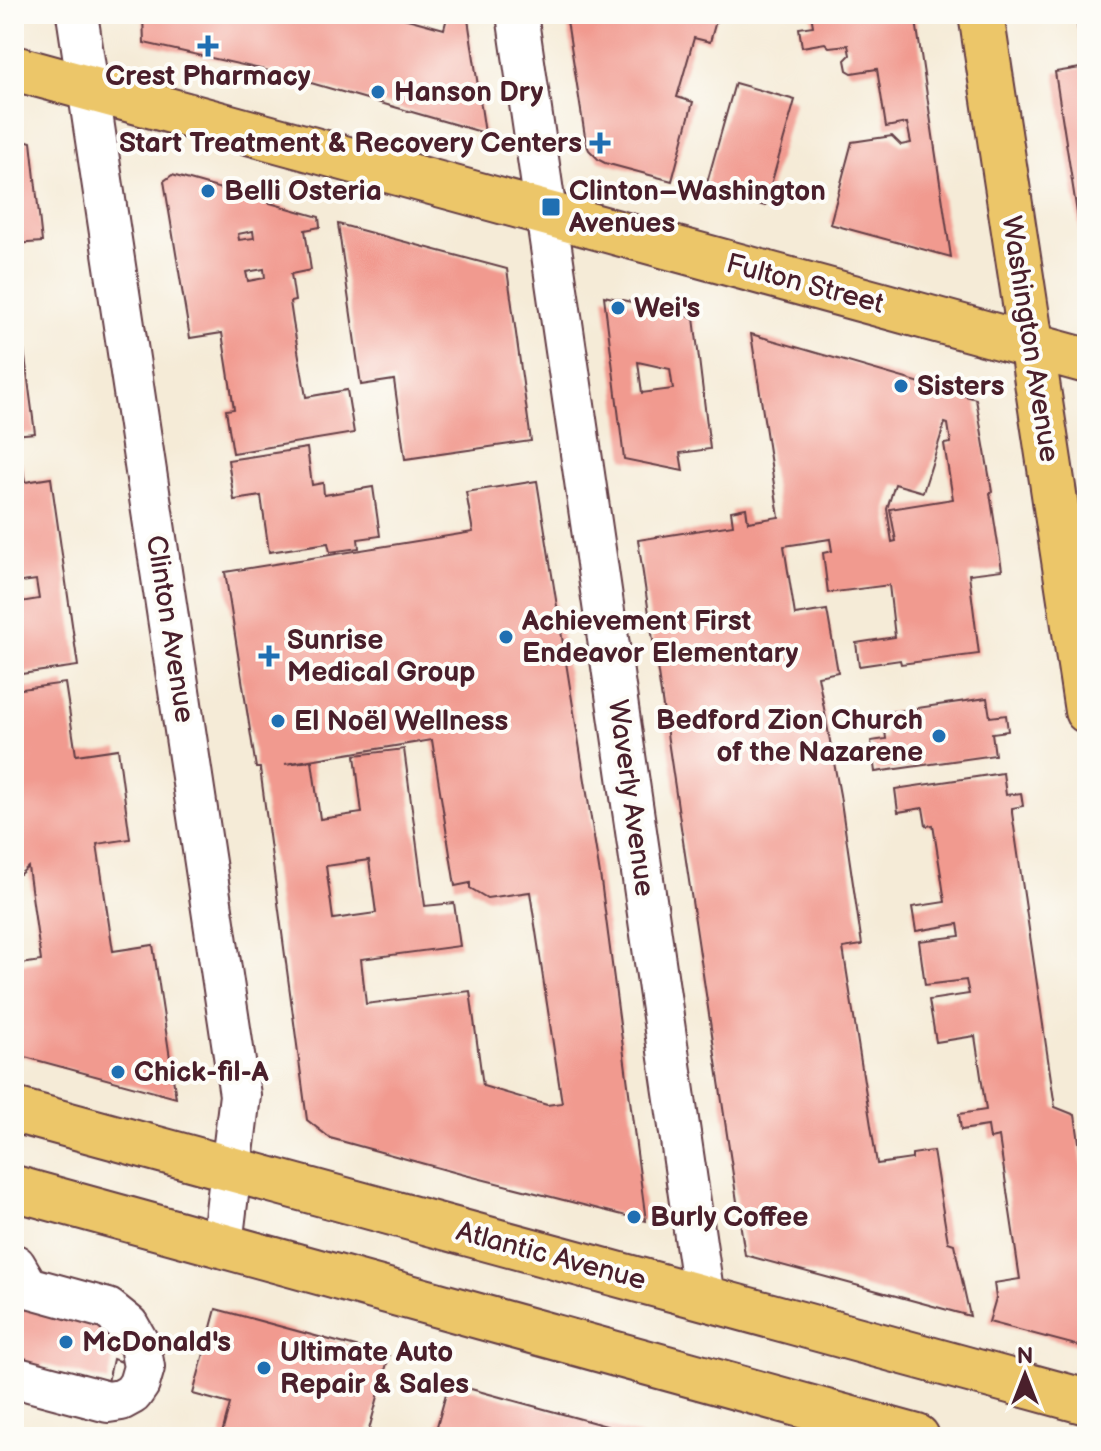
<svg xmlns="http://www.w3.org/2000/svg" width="1101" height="1451" font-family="'Balsamiq Sans',sans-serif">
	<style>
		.building { fill: #f19a8f; fill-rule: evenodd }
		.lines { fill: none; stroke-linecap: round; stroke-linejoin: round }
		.minor-casing { stroke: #643e45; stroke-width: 44 }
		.major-casing { stroke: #643e45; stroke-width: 48 }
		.minor { stroke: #fff; stroke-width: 40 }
		.major { stroke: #ecc669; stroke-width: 44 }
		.poi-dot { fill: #1f6fb2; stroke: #fdfcf7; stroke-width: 3 }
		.labels { text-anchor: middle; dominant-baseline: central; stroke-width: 8; stroke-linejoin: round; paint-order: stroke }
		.poi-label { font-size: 28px; font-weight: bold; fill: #4a1f2b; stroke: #fdfcf7; text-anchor: start }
		.street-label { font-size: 28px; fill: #4a1f2b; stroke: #fdfcf7 }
	</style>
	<rect width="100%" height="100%" fill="#fdfcf7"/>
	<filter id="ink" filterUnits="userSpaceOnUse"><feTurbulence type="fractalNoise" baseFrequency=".0125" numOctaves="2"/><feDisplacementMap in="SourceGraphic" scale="16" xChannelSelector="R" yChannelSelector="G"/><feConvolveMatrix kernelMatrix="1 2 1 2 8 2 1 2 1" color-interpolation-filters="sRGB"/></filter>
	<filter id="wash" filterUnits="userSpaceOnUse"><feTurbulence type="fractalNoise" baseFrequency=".006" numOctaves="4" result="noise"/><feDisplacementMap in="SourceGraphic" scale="32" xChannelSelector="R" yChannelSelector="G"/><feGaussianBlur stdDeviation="1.8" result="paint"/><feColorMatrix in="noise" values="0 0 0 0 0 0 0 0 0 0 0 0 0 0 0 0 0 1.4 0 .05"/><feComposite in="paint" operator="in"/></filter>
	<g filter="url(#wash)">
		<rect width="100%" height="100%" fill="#f5ebd7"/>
		<g id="blocks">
			<path class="building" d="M143 14H389L444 29 448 14 468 19 485 133 304 81 278 76V73L144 43Z
				M566 14H718L710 42 694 38 677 97 693 102 672 181 605 163 599 160 589 150 586 143Z
				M811 14H915L951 257 830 224 852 142 892 136 901 145 911 143 907 123 886 127 877 69 852 73 847 70 845 60 850 55 848 45 829 47 825 43 802 47 799 28 813 26Z
				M1076 14H1087V64L1082 65Z
				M1087 67V264H1085L1055 72Z
				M735 83 795 100 765 206 705 190Z
				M14 137 31 142 42 242 14 244Z
				M172 175 319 217 320 227 305 230 311 270 291 274 295 301 290 302 293 322 306 397 347 390 354 433 233 453 226 410 234 409 222 333 190 338 164 181ZM253 231 254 238 239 240 238 234ZM264 269 265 278 248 281 246 272Z
				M338 224 507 269 531 441 405 459 394 380 361 385Z
				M14 289H16L35 433 14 435Z
				M604 296 663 309 694 318 710 449 680 453 683 471 624 459ZM638 362 670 369 673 389 642 393Z
				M751 334 976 399 992 492 990 493 1002 570 969 574 979 654 901 664 900 660 859 666 856 643 895 637 889 585 828 593 823 553 832 551 830 539 784 546 795 615 827 610 838 672 818 676 840 795 862 945 843 948 877 1164 912 1159V1154L933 1151 948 1242 954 1244 970 1316 745 1255 638 540 733 525 731 511 746 508 748 522 779 517ZM945 423 948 424 951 443 944 444 953 499 890 509 896 541 892 542 887 509 895 484 923 492Z
				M307 448 312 485 323 483 324 495 373 487 380 536 358 539 359 548 330 552 328 543 269 552 261 496 234 500 228 460Z
				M22 463 25 482 51 478 78 666 14 675V603L39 599 36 580 14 583V464Z
				M537 481 601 881 646 1221 461 1174 330 1138 307 1120 260 768H256L225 572 473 532 466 492ZM432 740 455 886 470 883V888L487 898 530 892 562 1103 547 1105 483 1086 470 991 366 1004 361 959 460 946 454 903 425 906 404 749 355 755 362 813 320 819 312 761 285 764ZM369 860 376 913 333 919 326 866Z
				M65 683 76 755 118 749 130 839 97 844 113 951 153 945 176 1098 14 1054V965L41 961 28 867 20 874 14 875V856L22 855 14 798V690Z
				M987 698 990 717 1006 715 1008 731 992 733 995 755 875 772 871 741 886 739 883 713Z
				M1003 773 1006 795 1021 793 1023 806 1012 808V813L1055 1107 1075 1115 1087 1196V1348L989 1322 996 1298 994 1283 1020 1279 999 1137 990 1139 988 1126 961 1130 959 1114 986 1110 975 1036 936 1042 929 1000 969 994 966 980 925 985 919 941 960 936 958 924 916 931 912 907 945 902 941 875 933 825 926 826 923 808 898 812 895 789Z
				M14 1293 121 1335 116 1350 124 1352 122 1362 113 1359 108 1382 43 1364 41 1372 14 1364Z
				M216 1309 389 1356 367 1437H221L230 1404 193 1394Z
				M449 1383 643 1436V1437H434Z"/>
		</g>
	</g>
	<g filter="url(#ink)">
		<use href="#blocks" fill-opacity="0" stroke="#643e45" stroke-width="2"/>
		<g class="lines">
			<defs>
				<path id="minor" d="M77 14 240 1095 222 1244
					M517 14 704 1298
					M14 1377 108 1402 121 1400 132 1394 139 1384 144 1367 140 1346 128 1325 108 1309 28 1287 15 1265"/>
				<path id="major" d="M981 14 1087 711
					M14 68 1087 361
					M14 1110 1087 1402
					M14 1188 917 1437"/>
			</defs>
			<use href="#minor" class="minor-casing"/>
			<use href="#major" class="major-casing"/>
			<use href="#minor" class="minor"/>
			<use href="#major" class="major"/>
		</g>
	</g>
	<g class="poi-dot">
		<path d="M204 34h8v8h8v8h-8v8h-8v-8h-8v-8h8z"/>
		<circle cx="378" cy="92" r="8"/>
		<path d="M596 131h8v8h8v8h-8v8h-8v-8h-8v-8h8z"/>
		<circle cx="208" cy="191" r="8"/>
		<rect x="541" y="197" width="20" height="20" rx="4"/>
		<circle cx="618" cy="308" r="8"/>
		<circle cx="901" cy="386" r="8"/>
		<circle cx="506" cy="637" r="8"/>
		<path d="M265 644h8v8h8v8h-8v8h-8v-8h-8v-8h8z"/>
		<circle cx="278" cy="721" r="8"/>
		<circle cx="939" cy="736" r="8"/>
		<circle cx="118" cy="1072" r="8"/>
		<circle cx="634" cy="1217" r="8"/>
		<circle cx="66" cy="1342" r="8"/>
		<circle cx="264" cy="1368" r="8"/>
	</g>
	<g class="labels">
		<g class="poi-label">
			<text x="208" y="76" text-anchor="middle">Crest Pharmacy</text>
			<text x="394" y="92">Hanson Dry</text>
			<text x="582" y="143" text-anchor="end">Start Treatment &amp; Recovery Centers</text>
			<text x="224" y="191">Belli Osteria</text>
			<text x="569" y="191">Clinton–Washington<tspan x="569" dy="32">Avenues</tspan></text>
			<text x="634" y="308">Wei's</text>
			<text x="917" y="386">Sisters</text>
			<text x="522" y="621">Achievement First<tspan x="522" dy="32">Endeavor Elementary</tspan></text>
			<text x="287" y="640">Sunrise<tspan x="287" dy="32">Medical Group</tspan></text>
			<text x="923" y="720" text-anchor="end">Bedford Zion Church<tspan x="923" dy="32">of the Nazarene</tspan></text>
			<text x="294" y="721">El Noël Wellness</text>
			<text x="134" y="1072">Chick-fil-A</text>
			<text x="650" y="1217">Burly Coffee</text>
			<text x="82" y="1342">McDonald's</text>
			<text x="280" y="1352">Ultimate Auto<tspan x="280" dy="32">Repair &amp; Sales</tspan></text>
		</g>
		<g class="street-label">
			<text transform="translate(805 284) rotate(15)">Fulton Street</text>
			<text transform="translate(1030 339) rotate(81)">Washington Avenue</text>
			<text transform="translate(170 629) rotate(81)">Clinton Avenue</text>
			<text transform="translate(631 798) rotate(82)">Waverly Avenue</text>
			<text transform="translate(551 1256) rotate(15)">Atlantic Avenue</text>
		</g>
	</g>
	<rect width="1101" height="1451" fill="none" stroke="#fdfcf7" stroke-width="48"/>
	<g transform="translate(1025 1375)" stroke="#fdfcf7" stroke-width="6" paint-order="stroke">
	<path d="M0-6L14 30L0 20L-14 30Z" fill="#4a1f2b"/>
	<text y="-12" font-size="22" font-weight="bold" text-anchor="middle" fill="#4a1f2b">N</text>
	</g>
</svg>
